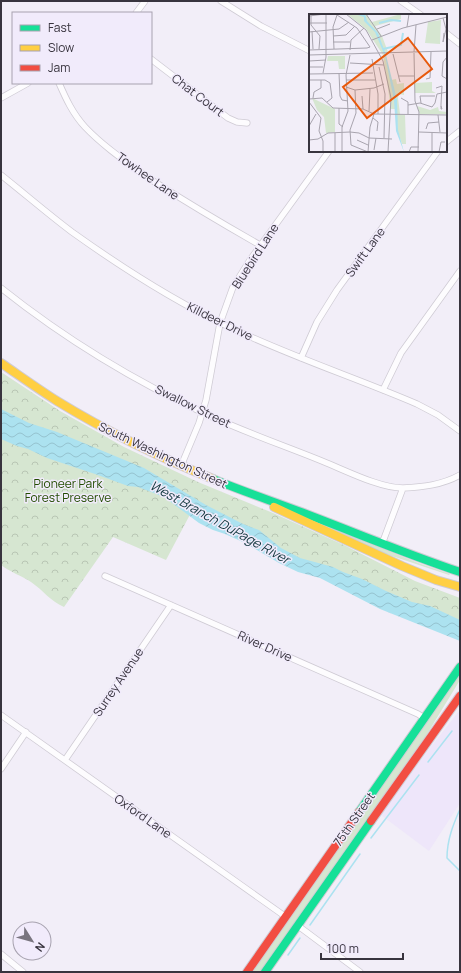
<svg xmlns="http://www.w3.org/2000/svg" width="461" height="973" font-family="Manrope,sans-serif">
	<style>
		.built { fill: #eee6fa }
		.grass { fill: #d6e6d1 }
		.park { fill: url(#park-crowns) }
		.water { fill: url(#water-waves) }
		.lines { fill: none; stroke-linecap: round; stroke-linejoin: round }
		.stream { stroke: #ace2f0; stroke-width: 1.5 }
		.street-casing { stroke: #cfcbd4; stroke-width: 7 }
		.fast-casing { stroke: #cfcbd4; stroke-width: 10 }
		.slow-casing { stroke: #cfcbd4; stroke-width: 10 }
		.jam-casing { stroke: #cfcbd4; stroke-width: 10 }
		.street { stroke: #fdfcfe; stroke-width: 5.5 }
		.fast { stroke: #16e098; stroke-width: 8 }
		.slow { stroke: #ffcf43; stroke-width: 8 }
		.jam { stroke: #f24e42; stroke-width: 8 }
		.labels { text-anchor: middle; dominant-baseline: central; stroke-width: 3; stroke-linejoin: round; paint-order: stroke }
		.street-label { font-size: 12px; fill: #38343e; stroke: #f1ebfb }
		.park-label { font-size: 12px; fill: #224c00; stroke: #f1ebfb }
		.water-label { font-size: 13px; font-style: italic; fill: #12383f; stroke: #f1ebfb }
		.inset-river { fill: none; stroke: #ace2f0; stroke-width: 2 }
		.inset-road { fill: none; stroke: #a8a4ae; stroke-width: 1 }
		.view { fill: #e8590c; fill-opacity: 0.15; stroke: #e8590c; stroke-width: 2 }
		.inset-edge { fill: none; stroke: #38343e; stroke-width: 2 }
	</style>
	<defs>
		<pattern id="park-crowns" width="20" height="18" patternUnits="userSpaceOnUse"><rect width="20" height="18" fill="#d6e6d1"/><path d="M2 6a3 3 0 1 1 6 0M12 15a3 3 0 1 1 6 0" fill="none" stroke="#b8c6b4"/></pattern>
		<pattern id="water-waves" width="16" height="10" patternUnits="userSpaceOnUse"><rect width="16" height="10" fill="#ace2f0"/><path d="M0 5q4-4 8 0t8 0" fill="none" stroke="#95c2cf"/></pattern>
	</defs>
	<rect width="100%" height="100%" fill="#f2eef8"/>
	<path class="built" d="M460 710V803L429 851 381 815 426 753Z"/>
	<path class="grass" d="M318 523 421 564 450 574 449 575 377 551 318 524Z
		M460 675V680L424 739 260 972H251Z"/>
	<path class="park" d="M1 372 60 411 124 447 198 482 273 513 346 546 415 581 460 598V631L299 565 194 507 166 560 113 537 64 607C50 601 44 591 31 582 22 576 10 572 1 565V489L2 487 1 485Z"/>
	<path class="water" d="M1 409 29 423 57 432 144 468 206 505 243 524 259 530 281 548 300 558 333 567 343 572 362 579 386 591 412 602 430 606 460 620V641L380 609 320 578 298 572 279 563 245 543 225 534 213 530 199 523 164 497 138 487 128 486 95 474 47 458 28 449 17 446 1 439Z"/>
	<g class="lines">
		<path class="stream" d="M428 762 452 731
			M460 809C453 825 447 840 447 858L460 871
			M371 838 419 775
			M310 925 360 854
			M288 955 300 938"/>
		<defs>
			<path id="street" d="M221 1 261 26 310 51
				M401 1 421 15
				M136 13 145 1
				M446 33 460 44
				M151 59 228 118 237 122 247 123
				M59 83C66 99 73 114 85 127 104 147 128 163 150 179 186 202 223 224 260 245
				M1 98 28 83
				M446 142 460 131
				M1 175C25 194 48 214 72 232 121 267 172 300 227 326 289 356 354 377 417 404L438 415 460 431
				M1 288C65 339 136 382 210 416 245 432 282 445 317 459 341 468 378 488 403 488
				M301 358 317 322 337 290 438 151
				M383 390 401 353 460 271
				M181 466 199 423 206 400 220 323 233 287 250 260 329 151
				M382 544 403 488C423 487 442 485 460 475
				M105 576 418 714 424 718
				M1 715 286 917
				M65 760 171 605
				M1 769 26 732
				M297 925 360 972
				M1 954 23 972"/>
			<path id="fast" d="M213 479C242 491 272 501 301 512 354 532 406 554 460 572
				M359 812 460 667
				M265 972 371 821"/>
			<path id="slow" d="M1 363C20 376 38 389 57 401 106 431 159 457 213 479
				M274 507 402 566 436 580 460 587"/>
			<path id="jam" d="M371 821 460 696
				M247 972 359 812"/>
		</defs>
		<use href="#street" class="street-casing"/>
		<use href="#fast" class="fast-casing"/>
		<use href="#slow" class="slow-casing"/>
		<use href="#jam" class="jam-casing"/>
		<use href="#street" class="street"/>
		<use href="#fast" class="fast"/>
		<use href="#slow" class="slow"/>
		<use href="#jam" class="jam"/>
	</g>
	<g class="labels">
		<g class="street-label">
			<text transform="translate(198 95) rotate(37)">Chat Court</text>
			<text transform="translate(148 176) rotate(35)">Towhee Lane</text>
			<text transform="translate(365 252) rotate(-54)">Swift Lane</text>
			<text transform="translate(255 256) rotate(-57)">Bluebird Lane</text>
			<text transform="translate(220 321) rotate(26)">Killdeer Drive</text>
			<text transform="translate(193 406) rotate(26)">Swallow Street</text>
			<text transform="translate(163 455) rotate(25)">South Washington Street</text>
			<text transform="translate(265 646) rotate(24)">River Drive</text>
			<text transform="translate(118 682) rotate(-56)">Surrey Avenue</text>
			<text transform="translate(143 816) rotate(35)">Oxford Lane</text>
			<text transform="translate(354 819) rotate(-55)">75th Street</text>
		</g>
		<g class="park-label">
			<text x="68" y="483">Pioneer Park<tspan x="68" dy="14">Forest Preserve</tspan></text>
		</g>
		<g class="water-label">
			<text transform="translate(220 522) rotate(29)">West Branch DuPage River</text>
		</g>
	</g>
	<g transform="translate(309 14)">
		<rect width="138" height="138" fill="#f2eef8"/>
		<path d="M38 0H57L63 8 92 0V5L66 12 73 22 79 38H75L82 66 87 65 88 70 95 69V81L90 80 89 84 91 100 96 101 97 130H93L89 118 87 95H82L74 41 57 15ZM132 6 131 30 116 29 119 8ZM19 42H36V55H30L29 47H18ZM123 68V77L127 79H106V69ZM3 84 26 95V118L17 119 15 103 8 96ZM108 92 121 96 129 93 130 97 138 98V100H111Z" fill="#d6e6d1"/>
		<path d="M46 0H56L58 7 69 19 77 41 88 86 89 116 95 138 87 117 85 86 76 42 66 18 55 7V3Z" fill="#ace2f0"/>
		<path class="inset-river" d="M70 9 82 6 92 7M74 35 92 31 94 19"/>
		<path class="inset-road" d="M2 0V11L11 22 10 35M37 0 57 16 74 47 82 84 79 138M57 0 72 22M0 2 16 0M134 4 137 15 134 28 135 19M0 9H18M98 13 100 0M68 15 81 10M3 17 4 35M0 18 30 15 40 8M24 22 37 21 46 12M63 26 94 14 138 3M24 28H41M0 36 58 34 61 33 48 14 28 1 24 13 25 35M41 36 42 26 55 14M105 38 107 11M105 39 106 87 110 98 109 138M84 40 91 68M0 41 138 37M63 45 69 80V100M0 47 17 46M41 49 75 51M0 53H14M70 53 76 80 75 124M14 59 17 43V0M30 59 31 82 33 86 39 87M0 60 64 59M138 61V99M90 62H105M117 65 121 64 122 38M138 65 133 62 134 48 138 43M0 66H16L21 69 23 84 18 88M37 66H66M37 73 46 76 65 74 75 70M127 74 133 72 132 90V95H133L132 92M53 82 54 95M4 84 5 78 12 74V66M92 84 99 88V100M0 85 13 84 24 94 54 95 65 100 138 101M0 88 12 104 10 117 14 127V138M112 89 111 82H126M99 91 111 89 123 93 126 89 128 80 138 78M30 94V110L34 113M60 97 61 75M129 101 131 118M64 104 69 108 68 117M0 112 7 100M117 115 119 109 130 108M110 118 138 119M26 119V138M0 126 9 125 19 119 41 118 50 119 60 124 83 125M48 126 59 131M42 131 59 138 61 113 65 100M42 131 41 116 47 99 46 76M65 136 67 124M33 138V113L39 97 37 61 41 41M100 138 102 133H110M123 138V119M130 138 132 128H136"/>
		<path class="view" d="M99 24 123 55 58 104 34 73Z"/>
		<rect width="138" height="138" class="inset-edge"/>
	</g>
	<rect width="461" height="973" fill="none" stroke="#38343e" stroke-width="4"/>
	<rect x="12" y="12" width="140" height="72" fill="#f1ebfb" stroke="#a7a2af"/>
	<rect x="20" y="25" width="20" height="6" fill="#16e098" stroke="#a7a2af"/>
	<text x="48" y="32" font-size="12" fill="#38343e">Fast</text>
	<rect x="20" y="45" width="20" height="6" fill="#ffcf43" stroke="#a7a2af"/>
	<text x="48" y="52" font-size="12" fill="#38343e">Slow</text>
	<rect x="20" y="65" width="20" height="6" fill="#f24e42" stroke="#a7a2af"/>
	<text x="48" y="72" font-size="12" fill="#38343e">Jam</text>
	<g transform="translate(32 941) rotate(127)"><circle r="19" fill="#f1ebfb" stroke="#a7a2af"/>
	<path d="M0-3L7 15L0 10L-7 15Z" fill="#79757f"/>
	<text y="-6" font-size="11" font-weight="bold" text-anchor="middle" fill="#38343e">N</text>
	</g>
	<path d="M321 953v6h82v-6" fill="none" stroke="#38343e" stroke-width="2"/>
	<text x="327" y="953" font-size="12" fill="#38343e" stroke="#f1ebfb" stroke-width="3" paint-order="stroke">100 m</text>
</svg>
